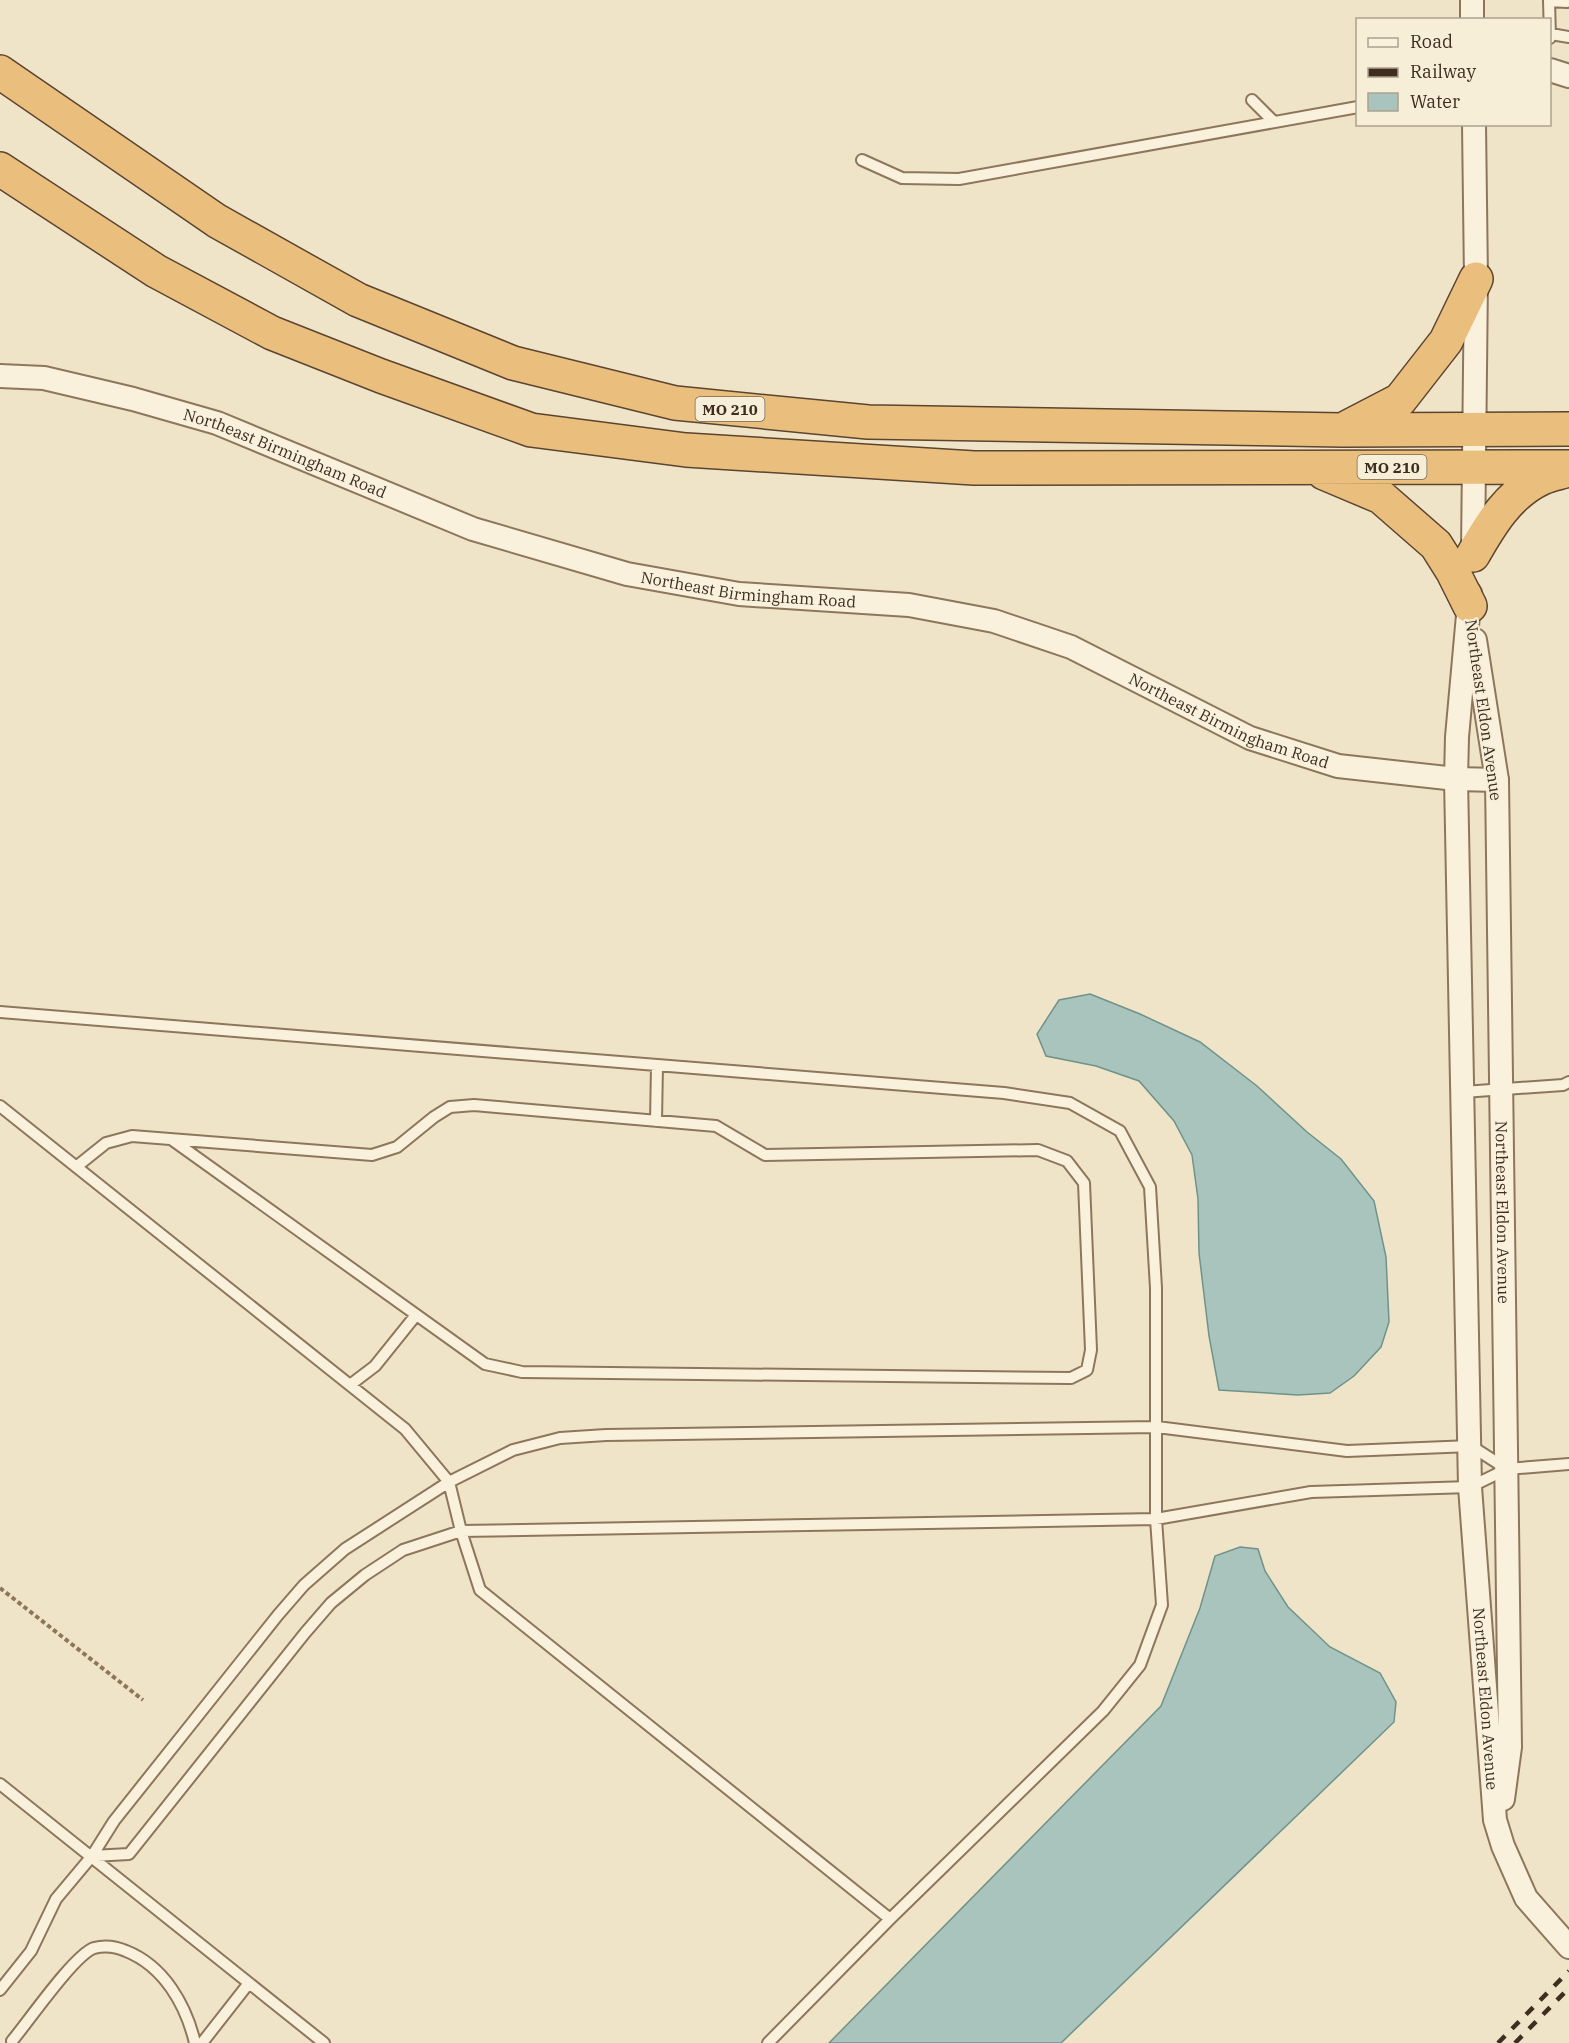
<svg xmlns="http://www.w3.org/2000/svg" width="1569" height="2043" font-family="'IBM Plex Serif',serif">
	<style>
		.water { fill: #a9c4bc; stroke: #6f938a; stroke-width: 1.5 }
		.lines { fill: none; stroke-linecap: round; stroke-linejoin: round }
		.service-casing { stroke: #8d765c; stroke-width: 14 }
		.minor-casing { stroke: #8d765c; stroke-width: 26 }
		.trunk-casing { stroke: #5b4430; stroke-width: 36 }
		.path { stroke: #8d765c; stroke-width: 4; stroke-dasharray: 4.5 3; stroke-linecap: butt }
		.service { stroke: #faf1dc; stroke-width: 10 }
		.minor { stroke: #faf1dc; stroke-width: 22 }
		.trunk { stroke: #eabe7c; stroke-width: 33 }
		.rail { stroke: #3d2e20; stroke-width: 4.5; stroke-dasharray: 10 10; stroke-linecap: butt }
		.labels { text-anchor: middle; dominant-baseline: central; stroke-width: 4.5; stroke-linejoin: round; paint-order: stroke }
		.shield { fill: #f7eed8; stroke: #756857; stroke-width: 1.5 }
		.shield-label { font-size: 15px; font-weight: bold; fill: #3d2e20 }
		.street-label { font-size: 16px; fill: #3d2e20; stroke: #f7eed8 }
	</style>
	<rect width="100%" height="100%" fill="#f0e4c8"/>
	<path class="water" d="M1090 994 1140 1014 1200 1042 1257 1086 1307 1132 1341 1159 1374 1201 1386 1257 1389 1322 1381 1347 1354 1376 1330 1393 1298 1395 1219 1390 1209 1336 1199 1253 1198 1199 1192 1155 1174 1121 1139 1081 1096 1066 1046 1056 1037 1034 1059 1000Z
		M1240 1547 1258 1549 1265 1571 1288 1607 1330 1647 1380 1673 1396 1702 1394 1722 1061 2043H829L1161 1706 1200 1608 1215 1556Z"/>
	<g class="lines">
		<defs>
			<path id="service" d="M1549 0 1550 38
				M1549 1 1567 2
				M1551 34 1569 37
				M1252 100 1274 122
				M862 160 902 178 959 179 1358 107
				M0 1012 1004 1093 1070 1103 1120 1131 1150 1187 1156 1288V1519L1162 1605 1140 1665 1103 1711 890 1919 768 2043
				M1463 1092 1563 1085 1569 1082
				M0 1106 405 1429 449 1482 461 1531 480 1590 890 1919
				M656 1121 657 1065
				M76 1167 106 1143 132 1136 372 1155 397 1147 434 1117 450 1107 474 1105 716 1126 765 1155 1038 1150 1067 1161 1084 1183 1091 1350 1087 1370 1071 1378 522 1372 485 1364 171 1139
				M350 1385 375 1366 416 1315
				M0 1784 324 2043
				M92 1856 129 1854 305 1633 331 1603 365 1575 403 1550 461 1531 1156 1519 1311 1492 1470 1487 1507 1469 1569 1464
				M0 1990 31 1951 56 1899 92 1856 114 1821 278 1615 304 1585 345 1549 449 1482 513 1450 560 1438 606 1435 1157 1427 1347 1451 1471 1446 1507 1469
				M12 2041C28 2022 74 1955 94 1948 105 1945 117 1947 126 1951 164 1966 186 2005 195 2043
				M202 2043 249 1983"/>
			<g id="minor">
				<path d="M1472 0V20"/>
				<path d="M1550 70 1569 76"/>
				<path id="s1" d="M0 376 44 378 133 399 217 423 473 529 627 574 739 594 909 605 994 621 1071 647 1250 738 1338 766 1456 779 1497 780"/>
				<path d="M1473 551 1476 279 1474 124"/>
				<path id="s2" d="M1470 593 1457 737 1456 779 1470 1487 1495 1820 1503 1846 1526 1898 1569 1947"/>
				<path id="s3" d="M1475 640 1497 780 1510 1747 1503 1799"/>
			</g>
			<path id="trunk" d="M0 72 217 221 358 300 513 363 675 403 868 422 1342 430 1569 429
				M0 169 156 271 272 333 381 376 531 430 686 450 974 468 1569 467
				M1348 427 1400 400 1446 341 1476 279
				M1324 473 1381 497 1436 545 1453 572 1470 606
				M1473 555C1490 525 1509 493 1542 478 1549 475 1558 473 1565 471"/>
		</defs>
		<use href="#service" class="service-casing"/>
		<use href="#minor" class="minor-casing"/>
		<use href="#trunk" class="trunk-casing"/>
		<path class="path" d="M0 1588 143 1700"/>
		<use href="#service" class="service"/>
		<use href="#minor" class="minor"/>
		<use href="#trunk" class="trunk"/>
		<path class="rail" d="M1498 2043 1569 1971
			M1515 2043 1569 1988"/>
	</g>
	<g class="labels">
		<g class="shield">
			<rect x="695.5" y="397" width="69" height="24" rx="4.5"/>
			<rect x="1357.5" y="455" width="69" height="24" rx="4.5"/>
		</g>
		<g class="shield-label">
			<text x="730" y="409">MO 210</text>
			<text x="1392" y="467">MO 210</text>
		</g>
		<g class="street-label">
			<text stroke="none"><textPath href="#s1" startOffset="297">Northeast Birmingham Road</textPath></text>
			<text stroke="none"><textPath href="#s1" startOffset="783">Northeast Birmingham Road</textPath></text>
			<text transform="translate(1484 710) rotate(82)">Northeast Eldon Avenue</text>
			<text stroke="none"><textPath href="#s1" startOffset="1287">Northeast Birmingham Road</textPath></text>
			<text stroke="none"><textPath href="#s3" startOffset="574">Northeast Eldon Avenue</textPath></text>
			<text stroke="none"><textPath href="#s2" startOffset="1107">Northeast Eldon Avenue</textPath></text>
		</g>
	</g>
	<rect x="1356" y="18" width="195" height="108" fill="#f7eed8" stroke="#ada18e" stroke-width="1.5"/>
	<rect x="1368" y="38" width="30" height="9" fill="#faf1dc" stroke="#ada18e" stroke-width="1.5"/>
	<text x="1410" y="48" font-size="18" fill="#3d2e20">Road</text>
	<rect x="1368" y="68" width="30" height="9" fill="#3d2e20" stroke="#ada18e" stroke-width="1.5"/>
	<text x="1410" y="78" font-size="18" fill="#3d2e20">Railway</text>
	<rect x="1368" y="93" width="30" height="18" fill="#a9c4bc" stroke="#ada18e" stroke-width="1.5"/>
	<text x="1410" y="108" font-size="18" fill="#3d2e20">Water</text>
</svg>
